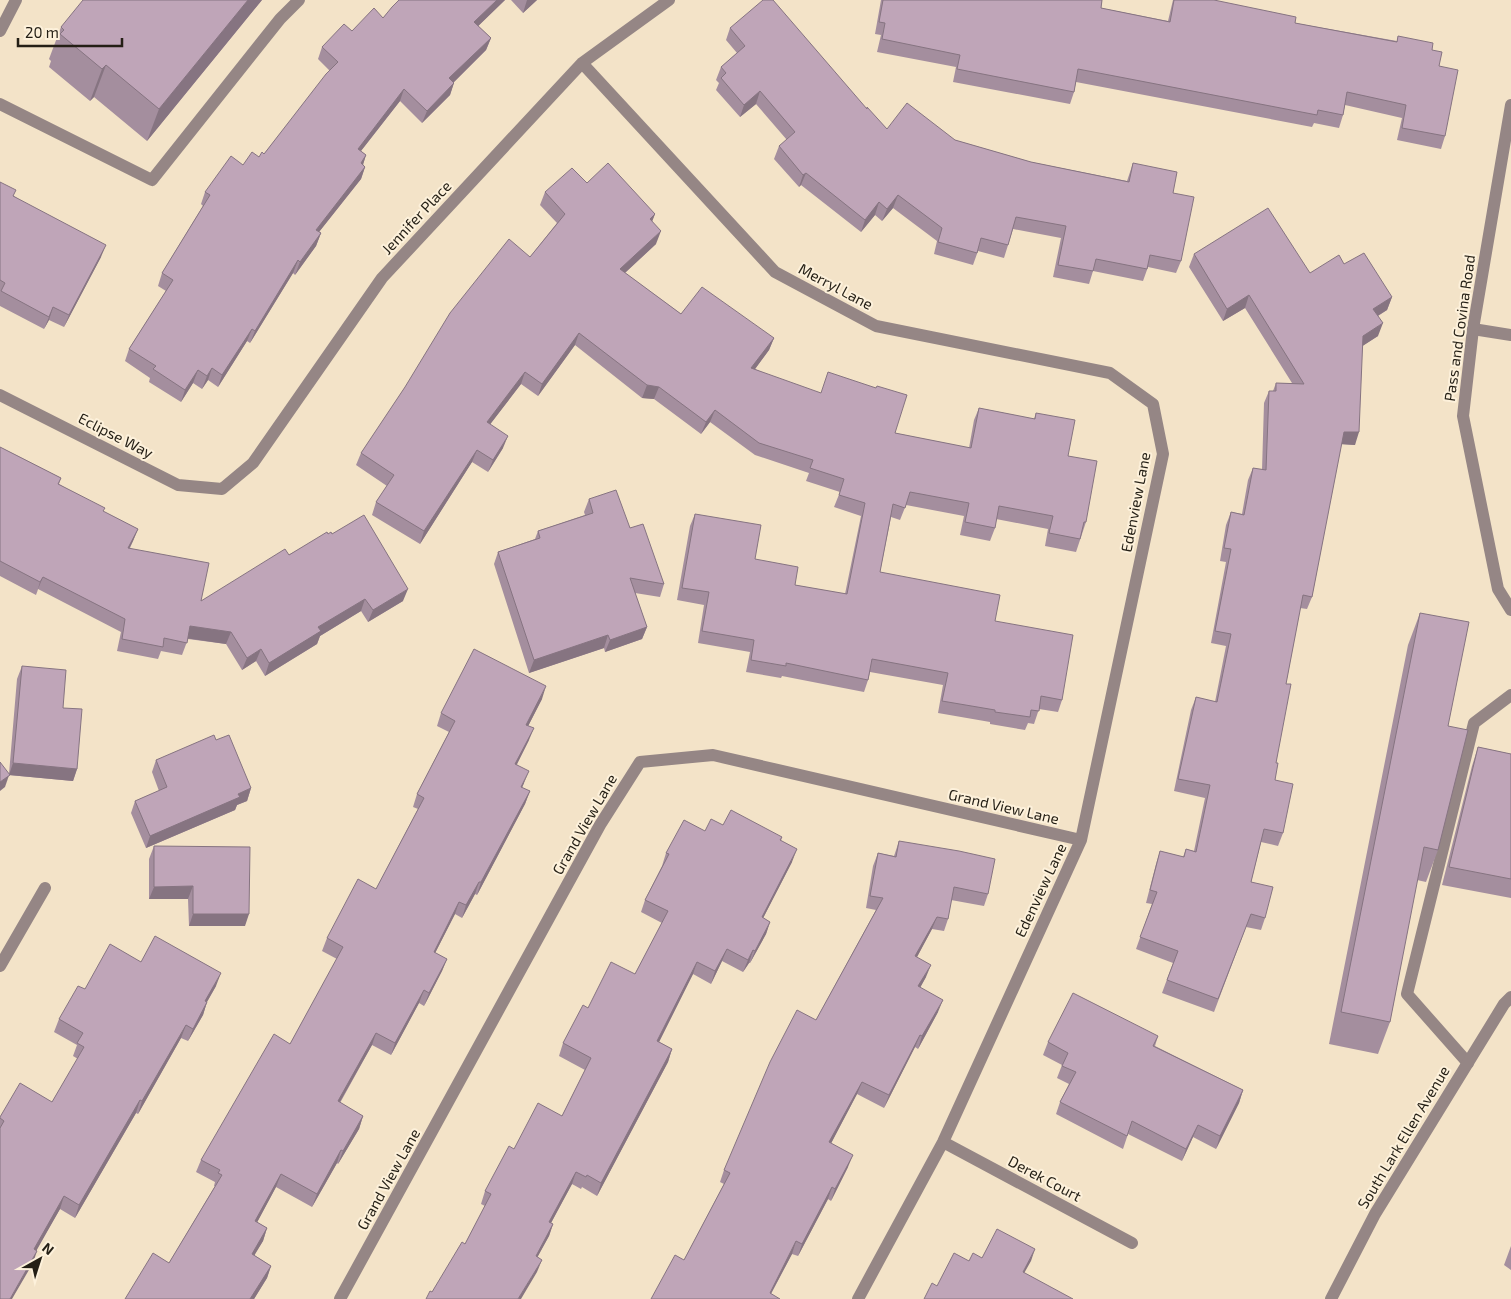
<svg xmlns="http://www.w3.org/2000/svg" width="1511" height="1299" font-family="'Exo 2',sans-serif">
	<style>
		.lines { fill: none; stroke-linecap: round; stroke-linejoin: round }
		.service { stroke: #958685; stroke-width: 12 }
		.minor { stroke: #958685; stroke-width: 12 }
		.tertiary { stroke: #958685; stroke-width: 12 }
		.wall { fill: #a48e9e }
		.shaded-wall { fill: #867481 }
		.building { fill: #bfa5b8; stroke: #867481 }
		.labels { text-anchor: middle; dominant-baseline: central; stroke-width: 4; stroke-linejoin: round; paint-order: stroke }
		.street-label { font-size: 15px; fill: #241f15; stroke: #fdf1db }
	</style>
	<rect width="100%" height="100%" fill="#f3e3c8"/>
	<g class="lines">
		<path class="service" d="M0 31 16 0
			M0 104 152 180 280 19 299 0
			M1473 329 1511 335
			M1468 1063 1407 994 1474 723 1511 695"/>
		<path class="minor" d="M582 63 775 272 876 326 1110 373 1153 404 1163 454 1081 840 943 1142 858 1299
			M0 395 178 485 222 489 253 463 382 278 582 63 669 0
			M0 966 45 888
			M943 1142 1132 1243
			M340 1299 600 825 640 762 713 755 1081 840"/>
		<path class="tertiary" d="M1511 105 1473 329 1463 416 1498 589 1511 610
			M1331 1299 1375 1214 1504 1004 1511 997"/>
	</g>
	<path class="wall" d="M262 0 147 141 94 97 90 101 49 67 51 61 49 59 61 27Z
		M399 0H505L478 26 491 38 486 50 454 82 450 95 422 123 400 101 361 151 366 155 363 164 365 167 361 179 319 232 321 233 316 246 295 275 293 273 250 343 247 341 218 387 208 380 202 389 193 383 181 402 149 382 150 378 125 361 129 349 166 291 158 286 162 273 203 206 201 204 205 192 243 165 264 154 330 71 318 59 322 47 352 31 383 18Z
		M511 0H537L523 13Z
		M881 0H1102L1101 8 1168 21 1173 0H1214L1295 23 1397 41 1398 36 1432 50 1439 66 1445 136 1441 149 1397 140 1402 118 1345 105 1343 115 1339 128 1314 123 1312 127 1076 82 1074 92 1070 104 953 82 956 67 877 52 881 35 875 34Z
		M730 28 867 109 887 129 955 140 1031 162 1127 181 1133 163 1173 193 1181 261 1176 273 1148 267 1143 281 1093 271 1089 284 1053 277 1061 238 1013 229 1004 258 978 251 973 265 934 254 937 241 893 208 882 221 875 215 861 232 801 185 799 187 774 159 779 146 787 140 756 104 740 117 716 90 719 83 716 80 721 67 737 53 726 40Z
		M0 182 14 196 101 257 64 327 49 320 44 329 0 306Z
		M587 183 655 214 652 221 656 244 625 273 681 314 774 338 769 350 755 369 895 433 969 448 974 420 979 408 1034 419 1036 413 1068 456 1086 522 1076 552 1045 546 1048 529 996 519 995 528 990 541 960 535 964 516 906 505 900 520 891 517 880 572 995 621 1062 700 1058 712 1039 709 1034 724 1028 723 1025 730 990 724V722L938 713 943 685 870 672 868 680 864 692 782 676 781 678 746 672 750 652 698 643 704 605 677 600 690 526 695 514 755 559 795 585 845 594 861 516 834 507 840 492 806 481 809 473 755 455 710 422 701 434 654 399 642 398 575 345 538 396 521 384 490 424 503 448 488 472 472 462 420 544 372 515 376 502 387 486 356 465 361 453 530 257 557 223 540 205 545 192Z
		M1194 254 1310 273 1344 264 1392 297 1387 310 1378 316V336L1362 346 1355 445 1341 444 1312 597 1307 609 1300 608 1286 684 1276 763 1275 780 1283 833 1278 846 1261 842 1251 882 1265 918 1261 930 1246 927 1214 1012 1162 993 1173 963 1136 949 1152 904 1146 903 1156 864 1160 851 1183 857 1186 849 1194 851 1205 798 1174 791 1191 710 1196 697 1215 702 1226 646 1211 643 1226 562 1220 561 1226 525 1231 512 1242 514 1248 480 1253 468 1262 470 1264 403 1269 391H1273L1276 383H1292L1245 308 1223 321 1189 267Z
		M0 447 61 478 59 484 104 512 138 529 130 548 201 601 328 534 403 601 368 622 361 611 320 636 317 644 265 676 256 661 242 670 226 644 188 639 182 655 161 651 158 659 117 651 121 632 38 589 36 595 0 576Z
		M589 499 630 528 664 584 660 597 635 593 647 627 642 639 605 652 604 648 529 673 494 564 498 552 535 539 538 531 585 515 584 512Z
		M1420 613 1448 726 1438 850 1426 882 1417 880 1390 1022 1378 1054 1329 1044 1408 645Z
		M22 666 63 708 77 769 73 781 9 775 5 787 9 774 17 679Z
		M542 699 528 726 529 740 517 764 524 783 522 788 530 791 525 804 477 895 475 894 462 918 455 914 435 953 447 959 442 971 424 1006 419 1003 391 1055 372 1045 340 1103 363 1116 359 1129 338 1164 337 1163 312 1207 276 1187 257 1222 267 1228 263 1241 254 1255 271 1266 267 1278 254 1299H125L169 1263 215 1186H214L215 1182 196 1172 201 1160 290 1044 337 959 322 951 327 938 376 889 418 809 413 807 417 794 449 732 437 726 441 713Z
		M216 740 251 788 247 801 237 805 235 810 146 848 131 813 135 801 159 791 152 772 156 760Z
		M1478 747 1511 754V898L1442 885 1472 766Z
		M723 825 782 837 781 841 792 862 763 918 770 922 766 934 750 963H749L743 972 722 961 711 984 693 974 659 1042 672 1049 668 1062 597 1196 582 1187 581 1189 572 1184 551 1223 553 1224 549 1236 537 1257V1272L432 1292 465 1244 485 1206 481 1204 485 1191 514 1149 562 1116 585 1070 559 1056 563 1043 588 1008 635 974 662 923 641 912 645 900 662 866 666 853 705 831Z
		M899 841 988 894 984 906 951 900 948 919 944 931 932 929 917 957 926 977 920 987 938 1012 918 1049 915 1047 884 1108 857 1094 831 1143 848 1167 831 1201 828 1199 798 1256 792 1254 771 1294 684 1260 724 1184 720 1182 724 1170 816 1020 876 910 866 908 873 866 878 853 894 856Z
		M154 846 245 926H189L188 899H149V859Z
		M141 962 216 986 207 1002 203 1015 188 1041 181 1038 138 1114 136 1113 75 1218 60 1209 36 1250 33 1263 0 1299V1117L52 1102 78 1059 73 1056 77 1045 54 1032 59 1019 85 989Z
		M1158 1036 1155 1046 1243 1090 1239 1103 1216 1149 1193 1137 1182 1161 1128 1134 1123 1149 1056 1114 1060 1102 1069 1084 1057 1078 1062 1065 1043 1055 1048 1042Z
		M1511 1246V1270L1504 1265Z"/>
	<path class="shaded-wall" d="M248 0H262L147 141 159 109Z
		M497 0H505L470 34 474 22Z
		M527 0H537L523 13Z
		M491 38 486 50 445 91 449 78Z
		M106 65 94 97 90 101 102 69Z
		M454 83 450 95 422 123 427 111Z
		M404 89 400 101 353 161 358 149Z
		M760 91 756 104 740 117 744 105Z
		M366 155 362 168 361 163Z
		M365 167 361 179 311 242 316 230Z
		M806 173 801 185 799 187 803 175Z
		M898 195 893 208 882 221 887 209Z
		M879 202 875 215 861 232 865 220Z
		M655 214 650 227V219Z
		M661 231 656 244 615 282 620 269Z
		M321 233 316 246 295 275 300 262Z
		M106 245 101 257 64 327 69 315Z
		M298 260 293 273 250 343 255 331Z
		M1249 295 1245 308 1223 321 1227 309Z
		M1392 297 1387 310 1369 321 1373 309Z
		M53 307 49 320 44 329 49 317Z
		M1383 323 1378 336 1358 349 1363 336Z
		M252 329 247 341 218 387 222 375Z
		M579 333 575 345 538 396 542 384Z
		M774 338 769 350 747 380 751 368Z
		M212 368 208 380 202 389 207 376Z
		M198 370 193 383 181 402 185 390Z
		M525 372 521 384 482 435 487 422Z
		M647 385 659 387 654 399 642 398Z
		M715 410 710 422 701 434 706 422Z
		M1344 432H1359L1355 445 1339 444Z
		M508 436 503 448 488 472 493 460Z
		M477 450 472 462 420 544 424 531Z
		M138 529 133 541 123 560 128 548Z
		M43 577 38 589 36 595 40 582Z
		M408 589 403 601 368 622 373 610Z
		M365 599 361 611 320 636 317 644 265 676 269 663 318 627Z
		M190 626 231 632 226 644 185 638Z
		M647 627 642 639 605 652 610 640Z
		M608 635 604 648 529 673 534 660Z
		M261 649 256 661 242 670 247 658Z
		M546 686 542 699 522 738 526 725Z
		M534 728 529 740 511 776 515 764Z
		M13 763 77 769 73 781 9 775 5 787 0 791V782L9 775Z
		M529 771 524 783 516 800 521 787Z
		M251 788 247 801 237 805 235 810 146 848 150 836Z
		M530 791 525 804 477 895 481 882Z
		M797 849 792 862 757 930 762 917Z
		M479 882 475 894 462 918 466 905Z
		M193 886 188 899H149L154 887Z
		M459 902 455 914 429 965 434 952Z
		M193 914H249L245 926H189Z
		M937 917 932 929 911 968 915 956Z
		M770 922 766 934 750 963 755 951Z
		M727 949 722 961 711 984 715 971Z
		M753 950 749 963 743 972 748 960Z
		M447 959 442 971 424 1006 429 993Z
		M697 962 693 974 653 1054 657 1041Z
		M931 965 926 977 914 999 918 986Z
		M221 973 216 986 200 1014 205 1001Z
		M424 990 419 1003 391 1055 395 1043Z
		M943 1000 938 1012 918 1049 922 1036Z
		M207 1002 203 1015 188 1041 193 1029Z
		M186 1025 181 1038 138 1114 142 1101Z
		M376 1033 372 1045 333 1114 338 1101Z
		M920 1035 915 1047 884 1108 889 1095Z
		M672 1049 668 1062 597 1196 601 1183Z
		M862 1082 857 1094 825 1155 829 1142Z
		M1243 1090 1239 1103 1216 1149 1220 1136Z
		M140 1100 136 1113 75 1218 79 1205Z
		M363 1116 359 1129 338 1164 343 1151Z
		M1198 1125 1193 1137 1182 1161 1186 1149Z
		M341 1150 337 1163 312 1207 317 1194Z
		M853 1155 848 1167 831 1201 835 1189Z
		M576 1172 572 1184 545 1234 549 1222Z
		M281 1174 276 1187 251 1234 255 1221Z
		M832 1187 828 1199 798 1256 802 1244Z
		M64 1196 60 1209 30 1262 34 1249Z
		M553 1224 549 1236 531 1269 536 1256Z
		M267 1228 263 1241 248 1266 252 1254Z
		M796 1241 792 1254 768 1299 770 1293Z
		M1035 1249 1031 1261 1018 1284 1023 1272Z
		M37 1251 33 1263 12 1299H10Z
		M542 1260 537 1272 521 1299H518Z
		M271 1266 267 1278 254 1299H250Z"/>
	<path class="building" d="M83 0H248L159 109 106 65 102 69 60 34 64 30 61 27Z
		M399 0H497L474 22 491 38 449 78 454 83 427 111 404 89 358 149 366 155 361 163 365 167 316 230 321 233 300 262 298 260 255 331 252 329 222 375 212 368 207 376 198 370 185 390 153 369 156 366 129 349 173 280 162 273 210 195 205 192 231 156 243 165 252 152 259 157 262 152 264 154 326 74 338 62 322 47 344 24 352 31 374 8 383 18 392 7Z
		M763 0H773L867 109V107L887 129 907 103 955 140 1031 162 1129 182 1133 163 1177 172 1173 193 1194 197 1181 261 1150 255 1147 269 1096 259 1093 271 1058 265 1066 226 1016 217 1008 245 981 238 977 253 938 242 942 228 898 195 887 209 879 202 865 220 806 173 803 175 779 146 795 132 760 91 744 105 721 78 726 73 721 67 745 46 730 28Z
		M883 0H1102L1101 8 1170 22 1174 0H1214L1296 17 1295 23 1397 42 1398 36 1433 43 1432 50 1442 52 1439 66 1458 70 1445 136 1402 128 1406 105 1347 92 1343 115 1318 110 1317 115 1078 69 1074 92 957 69 960 55 882 39 885 23 879 22Z
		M608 163 655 214 650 219 661 231 620 269 681 314 702 287 774 338 751 368 821 393 828 372 876 388 877 386 907 395 895 433 971 448 979 408 1035 419 1036 413 1075 420 1068 456 1097 461 1086 522H1084L1080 539 1049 533 1053 516 999 506 995 528 965 522 969 503 910 492 905 508 893 504 880 572 1000 595 995 621 1073 635 1062 700 1041 696 1039 711 1031 710 1030 717 995 712V710L942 701 948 673 872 659 868 680 786 663V666L751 660 754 640 702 631 709 592 682 588 695 514 761 525 755 559 798 567 795 585 847 594 865 503 839 495 844 479 810 468 813 460 759 443 715 410 706 422 659 387 647 385 579 333 542 384 525 372 487 422 508 436 493 460 477 450 424 531 376 502 394 475 361 453 405 387 450 313 509 239 530 257 565 214 545 192 572 168 587 183Z
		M0 182 16 190 13 196 106 245 69 315 53 307 49 317 1 291 5 283 0 280Z
		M1268 208 1310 273 1339 255 1344 264 1364 253 1392 297 1373 309 1383 323 1363 336 1359 432H1344L1312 597 1303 595 1286 684H1291L1276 763H1278L1275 780 1293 784 1283 833 1264 829 1251 882 1273 887 1265 918 1251 914 1218 999 1167 980 1178 951 1140 937 1157 892 1150 890 1160 851 1184 857 1186 849 1196 852 1210 785 1178 779 1196 697 1217 702 1231 634 1215 631 1231 549 1224 548 1231 512 1244 515 1253 468 1266 470 1269 391H1276V383L1304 384 1249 295 1227 309 1194 254Z
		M0 447 61 478 58 484 105 508 103 511 138 529 128 548 209 563 201 601 285 549 289 555 327 532 328 534 331 532 332 534 364 515 408 589 373 610 365 599 318 627 321 631 269 663 261 649 247 658 231 632 190 626 187 643 164 638 163 647 122 639 125 619 43 577 40 582 0 561Z
		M616 490 630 528 643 524 664 584 630 578 647 627 610 640 608 635 534 660 498 552 540 538 538 531 593 513 589 499Z
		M1420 613 1469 622 1448 726 1468 730 1438 850 1424 847 1390 1022 1341 1012Z
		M474 649 546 686 526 725 534 728 515 764 529 771 521 787 530 791 481 882H479L466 905 459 902 434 952 447 959 429 993 424 990 395 1043 376 1033 338 1101 363 1116 343 1151 341 1150 317 1194 281 1174 255 1221 267 1228 252 1254 271 1266 250 1299H125L153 1253 169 1263 222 1175 218 1173 220 1170 201 1160 274 1034 290 1044 343 947 327 938 358 879 376 889 424 798 417 794 455 721 441 713Z
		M22 666 66 670 63 708 82 709 77 769 13 763Z
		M214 735 216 740 229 735 251 788 238 794 240 797 150 836 135 801 167 787 156 760Z
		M1478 747 1511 754V879L1449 867Z
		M0 762 10 775 0 782Z
		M731 810 782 837 780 840 797 849 762 917 770 922 755 951 753 950 748 960 727 949 715 971 697 962 657 1041 672 1049 601 1183 587 1175 586 1177 576 1172 549 1222 553 1224 536 1256 542 1260 518 1299H426L430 1291 432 1292 462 1242 465 1244 491 1194 485 1191 509 1146 514 1149 538 1103 562 1116 591 1058 563 1043 583 1005 588 1008 611 962 635 974 668 911 645 900 669 854 666 853 684 820 705 831 711 819 723 825Z
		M899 841 959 851 995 859 988 894 954 887 948 919 937 917 915 956 931 965 918 986 943 1000 922 1036 920 1035 889 1095 862 1082 829 1142 853 1155 835 1189 832 1187 802 1244 796 1241 770 1293 780 1299H651L675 1255 684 1260 730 1173 724 1170 770 1062 797 1010 816 1020 883 898 870 896 878 853 896 857Z
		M154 846 250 847 249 914H193V886L154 887Z
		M155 936 221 973 205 1001 207 1002 193 1029 186 1025 142 1101 140 1100 79 1205 64 1196 34 1249 37 1251 10 1299H0V1128L4 1121 0 1118V1117L20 1083 52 1102 84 1047 77 1043 83 1033 59 1019 78 986 85 989 110 944 141 962Z
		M1073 993 1158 1036 1153 1046 1243 1090 1220 1136 1198 1125 1186 1149 1132 1121 1127 1136 1060 1102 1076 1072 1062 1066 1068 1053 1048 1042Z
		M997 1229 1035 1249 1023 1272 1073 1299H924L932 1283 937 1286 954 1253 969 1261 973 1253 982 1258Z"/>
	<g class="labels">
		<g class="street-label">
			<text transform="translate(416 217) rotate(-47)">Jennifer Place</text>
			<text transform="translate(836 286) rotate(28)">Merryl Lane</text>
			<text transform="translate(1459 328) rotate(-82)">Pass and Covina Road</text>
			<text transform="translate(116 435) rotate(27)">Eclipse Way</text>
			<text transform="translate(1135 502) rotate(-79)">Edenview Lane</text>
			<text transform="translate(1004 806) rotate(13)">Grand View Lane</text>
			<text transform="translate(584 824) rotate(-60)">Grand View Lane</text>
			<text transform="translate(1040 890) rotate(-65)">Edenview Lane</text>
			<text transform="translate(1403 1137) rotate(-59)">South Lark Ellen Avenue</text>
			<text transform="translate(1045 1178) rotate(28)">Derek Court</text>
			<text transform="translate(388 1179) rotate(-61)">Grand View Lane</text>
		</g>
	</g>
	<g transform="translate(40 1259) rotate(39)" stroke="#fdf1db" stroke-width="4" paint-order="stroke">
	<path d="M0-4L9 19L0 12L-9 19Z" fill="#241f15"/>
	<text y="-8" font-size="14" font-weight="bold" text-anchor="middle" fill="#241f15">N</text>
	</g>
	<path d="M18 38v8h104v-8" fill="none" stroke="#241f15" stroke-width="2.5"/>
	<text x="25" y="38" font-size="15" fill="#241f15" stroke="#fdf1db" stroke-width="4" paint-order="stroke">20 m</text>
</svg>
